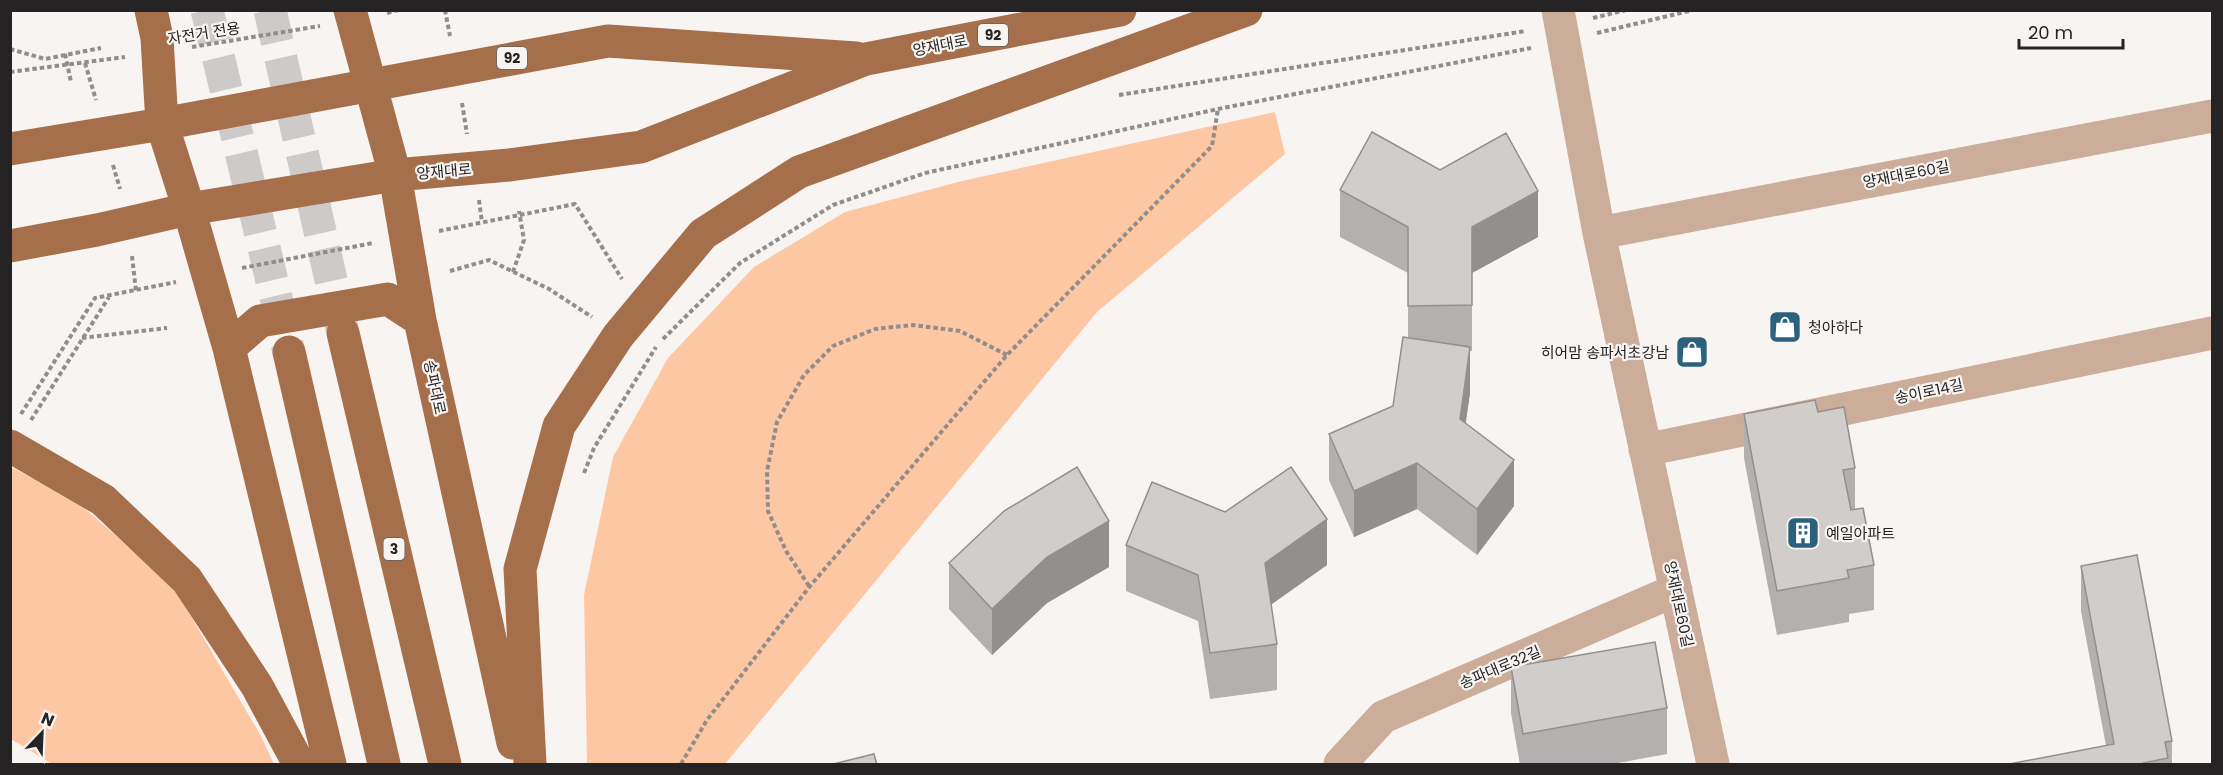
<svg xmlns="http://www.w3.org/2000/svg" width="2223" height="775" font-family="Poppins,'Noto Sans KR',sans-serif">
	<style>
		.green { fill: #fec7a4 }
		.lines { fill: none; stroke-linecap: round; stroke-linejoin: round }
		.major-tunnel { stroke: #cecac9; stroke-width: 33; stroke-dasharray: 33 16; stroke-linecap: butt }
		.path { stroke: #908d8c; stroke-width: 4; stroke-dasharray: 4.5 3; stroke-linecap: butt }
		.minor { stroke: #ccad99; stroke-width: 33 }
		.major { stroke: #a66f4b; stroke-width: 33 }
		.wall { fill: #b3b0af }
		.shaded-wall { fill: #92908e }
		.building { fill: #d0cdcb; stroke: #92908e; stroke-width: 1.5 }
		.labels { text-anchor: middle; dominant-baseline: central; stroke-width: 4.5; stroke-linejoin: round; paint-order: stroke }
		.shield { fill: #f8f4f2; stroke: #646261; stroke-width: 1.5 }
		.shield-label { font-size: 14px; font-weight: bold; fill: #252323 }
		.street-label { font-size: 15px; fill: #252323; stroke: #f8f4f2 }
		.poi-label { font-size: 15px; fill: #252323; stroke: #f8f4f2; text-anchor: start }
	</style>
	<rect width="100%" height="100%" fill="#f8f4f2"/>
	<path class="green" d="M1275 112 1285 154 1097 312 725 764H587L584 595 613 457 668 358 754 267 845 212 962 181Z
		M10 467 70 496 172 584 261 736 274 764H52L11 739Z"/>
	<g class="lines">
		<path class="major-tunnel" d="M207 10 289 352
			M270 10 343 333"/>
		<path class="path" d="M445 10 450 36
			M387 13 398 10
			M1593 18 1626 10
			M1597 33 1693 10
			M192 47 320 26
			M10 49 45 59 101 48
			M65 54 71 82
			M85 63 96 100
			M10 72 125 57
			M1119 95 1526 31
			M462 103 467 134
			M113 165 120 189
			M479 200 482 222
			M439 231 575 204 622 279
			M132 256 136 291
			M242 268 373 243
			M450 271 489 260 549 289 592 317
			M513 272 524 240 519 211
			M82 338 167 328
			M663 339 740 263 833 205 925 173 1218 109 1531 48
			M21 414 95 298 176 282
			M31 420 109 297
			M584 473 594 448 656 347
			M809 586 786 551 768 511 767 471 777 422 804 375 833 346 875 329 913 325 960 331 1007 355
			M681 764 707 720 810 586 1007 355 1212 146 1218 109"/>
		<path class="minor" d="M1558 10 1599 233 1713 764
			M1599 233 2212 116
			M1645 450 2212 333
			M1340 764 1383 717 1676 590"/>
		<path class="major" d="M151 10 157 38 162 124 189 209 229 348 330 764
			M350 10 395 175 420 320 513 743
			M10 149 162 124 608 41 856 58
			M10 246 97 230 189 209 395 175 510 165 641 147 866 59 1120 10
			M343 333 445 764
			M229 348 260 321 388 299 420 320
			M289 352 384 764
			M10 446 103 500 187 580 257 686 299 764
			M530 764 520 569 559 426 618 336 703 234 799 172 1246 10"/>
	</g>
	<path class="wall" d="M1340 190 1538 237 1472 273V351H1470V393L1465 423 1514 506 1477 555 1417 509 1354 537 1329 480V434L1393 406 1408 338V273L1340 237Z
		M1818 412 1855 468V509L1874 565V610L1849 614V622L1777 635 1744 458V414Z
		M1126 545 1327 565 1271 604 1277 644V690L1210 699 1198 621 1126 591Z
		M949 563 1109 567 1047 603 992 655 949 609Z
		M2081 566 2172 741V765H2004L2106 746 2081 611Z
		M1511 667 1667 708V754L1607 765H1520L1511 713Z"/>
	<path class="shaded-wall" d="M1538 191V237L1472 273V227Z
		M1470 347V393L1460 465V419Z
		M1514 460V506L1477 555V509Z
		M1417 463V509L1354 537V491Z
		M1327 519V565L1265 609V563Z
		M1109 521V567L1047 603 992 655V609L1047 557Z"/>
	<path class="building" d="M1372 132 1440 170 1506 133 1538 191 1472 227V305L1408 306V227L1340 190Z
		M1403 337 1470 347 1460 419 1514 460 1477 509 1417 463 1354 491 1329 434 1393 406Z
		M1815 400 1818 412 1844 407 1855 468 1843 470 1851 510 1863 508 1874 565 1847 570 1849 578 1777 591 1744 414Z
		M1077 467 1109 521 1047 557 992 609 949 563 1004 511Z
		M1291 467 1327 519 1265 563 1277 644 1210 653 1198 575 1126 545 1152 482 1225 512Z
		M2137 555 2172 741 2165 742 2168 758 2143 763V765H2004L2114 744 2081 566Z
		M1655 642 1667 708 1523 734 1511 667Z
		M874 754 877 765H829Z"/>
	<defs>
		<symbol id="shop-square" viewBox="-11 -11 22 22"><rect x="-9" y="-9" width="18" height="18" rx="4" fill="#2c617d" stroke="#f8f4f2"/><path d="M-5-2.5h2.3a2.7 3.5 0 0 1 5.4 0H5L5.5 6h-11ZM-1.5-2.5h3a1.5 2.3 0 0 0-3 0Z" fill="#fff"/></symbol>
		<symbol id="building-square" viewBox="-11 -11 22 22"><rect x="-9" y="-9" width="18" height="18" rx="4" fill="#2c617d" stroke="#f8f4f2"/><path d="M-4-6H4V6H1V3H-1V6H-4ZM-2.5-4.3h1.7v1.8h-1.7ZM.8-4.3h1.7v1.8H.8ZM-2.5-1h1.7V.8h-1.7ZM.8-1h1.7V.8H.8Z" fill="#fff"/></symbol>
	</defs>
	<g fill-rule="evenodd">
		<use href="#shop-square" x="1766" y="308" width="38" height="38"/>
		<use href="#shop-square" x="1673" y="333" width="38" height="38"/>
		<use href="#building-square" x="1784" y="514" width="38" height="38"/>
	</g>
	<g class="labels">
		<g class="shield">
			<rect x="978" y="24" width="30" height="22" rx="4.5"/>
			<rect x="497" y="47" width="30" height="22" rx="4.5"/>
			<rect x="383.5" y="538" width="21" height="22" rx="4.5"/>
		</g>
		<g class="shield-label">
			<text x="993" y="35">92</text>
			<text x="512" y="58">92</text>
			<text x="394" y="549">3</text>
		</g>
		<g class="street-label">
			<text transform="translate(204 33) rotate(-9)">자전거 전용</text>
			<text transform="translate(940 45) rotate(-11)">양재대로</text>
			<text transform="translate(444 171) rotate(-5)">양재대로</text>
			<text transform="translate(1906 174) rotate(-11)">양재대로60길</text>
			<text transform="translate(435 387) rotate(78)">송파대로</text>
			<text transform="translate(1929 391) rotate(-12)">송이로14길</text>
			<text transform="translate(1679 604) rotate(78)">양재대로60길</text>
			<text transform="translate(1500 667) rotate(-23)">송파대로32길</text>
		</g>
		<g class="poi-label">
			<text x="1808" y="327">청아하다</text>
			<text x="1669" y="352" text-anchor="end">히어맘 송파서초강남</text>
			<text x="1826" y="533">예일아파트</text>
		</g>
	</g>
	<rect width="2223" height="775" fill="none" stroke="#252323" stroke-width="24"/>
	<g transform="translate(42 733) rotate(23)" stroke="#f8f4f2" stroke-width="4.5" paint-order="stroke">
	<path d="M0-4.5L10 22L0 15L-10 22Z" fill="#252323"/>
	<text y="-9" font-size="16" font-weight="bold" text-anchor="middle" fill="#252323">N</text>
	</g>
	<path d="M2019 39v9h104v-9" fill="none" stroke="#252323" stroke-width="3"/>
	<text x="2028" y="39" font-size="18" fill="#252323" stroke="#f8f4f2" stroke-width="4.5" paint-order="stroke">20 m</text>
</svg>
